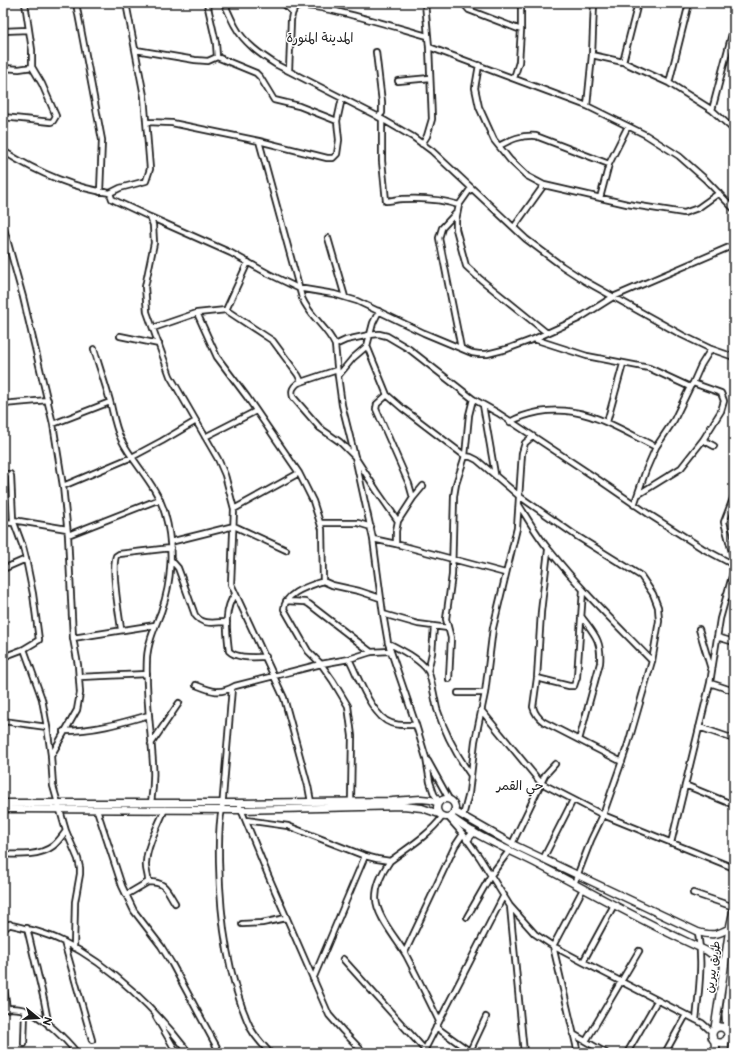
<svg xmlns="http://www.w3.org/2000/svg" width="737" height="1056" font-family="'Balsamiq Sans','Playpen Sans Arabic',sans-serif">
	<style>
		.lines { fill: none; stroke-linecap: round; stroke-linejoin: round }
		.minor-casing { stroke: #1c1c1c; stroke-width: 8 }
		.tertiary-casing { stroke: #1c1c1c; stroke-width: 9 }
		.primary-casing { stroke: #1c1c1c; stroke-width: 10 }
		.minor { stroke: #fff; stroke-width: 4.5 }
		.tertiary { stroke: #fff; stroke-width: 6 }
		.primary { stroke: #fff; stroke-width: 7 }
		.labels { text-anchor: middle; dominant-baseline: central; stroke-width: 3; stroke-linejoin: round; paint-order: stroke }
		.street-label { font-size: 12px; fill: #1c1c1c; stroke: #fff }
		.neighbourhood-label { font-size: 13px; fill: #1c1c1c; stroke: #fff }
	</style>
	<rect width="100%" height="100%" fill="#fff"/>
	<filter id="ink" filterUnits="userSpaceOnUse"><feTurbulence type="fractalNoise" baseFrequency=".025" numOctaves="2"/><feDisplacementMap in="SourceGraphic" scale="8" xChannelSelector="R" yChannelSelector="G"/><feConvolveMatrix kernelMatrix="1 2 1 2 8 2 1 2 1" color-interpolation-filters="sRGB"/></filter>
	<g filter="url(#ink)">
		<g class="lines">
			<defs>
				<path id="minor" d="M76 3 102 140 100 192
					M224 3C228 11 231 19 235 26 244 43 261 55 277 65L375 115 413 137 432 151 526 239 562 266 585 281 682 335 711 349 734 357
					M283 3 293 12
					M463 3 469 10 521 30
					M3 31 28 30
					M429 47 587 106 646 135 679 156 705 179 734 209
					M136 50 195 60 208 61 217 57 216 43 207 3
					M376 52 382 102V113L378 117
					M592 55 623 62 669 83 712 110 734 130
					M217 57 256 73 260 77 274 100 299 106 337 121 342 98
					M623 62 638 3
					M479 65 475 88 479 107 494 140 510 160 527 176 544 185 627 204 684 213 698 208 719 193
					M3 68 19 69 32 67V50L25 3
					M289 71 291 20C292 15 292 9 297 7 310 0 408 31 428 36
					M514 78 519 62 521 30V3
					M398 81 430 78
					M669 83 689 3
					M587 106 592 55 594 3
					M712 110 734 26
					M3 117 51 122 53 121 56 116 42 84 32 67
					M382 119V161L386 201C391 201 397 199 402 199 421 198 441 199 459 205L471 188
					M147 122 172 123 259 141 327 158H333L337 154 339 140 337 121
					M259 141 302 298C310 317 327 327 335 345
					M422 144 427 136 432 119 429 47 425 3
					M499 146C512 139 521 135 536 136L609 164
					M3 151C35 171 73 188 110 193L112 199 118 202 150 217 153 225 154 243 145 287 147 312 170 376 218 459 225 475 234 509 231 584 284 698 308 786 311 802
					M110 193 120 188 146 181 150 169 144 96 126 3
					M600 198 609 164 628 126
					M459 205 456 220V229L466 266 479 278 547 333
					M456 213 442 228 439 238 461 348
					M150 217 231 253 269 274 298 288 334 294 357 301 424 333 472 353 479 354H487L507 349 534 339 578 319 613 297 734 245
					M3 225 23 297 53 424 63 486 68 535 73 638 78 665 80 693 77 710 51 756 53 786 66 831 78 859 80 868V874L75 902 74 948
					M514 227 544 185
					M328 238 345 297
					M248 262 226 310 197 313 217 357 247 397 299 473 313 501 322 529 323 581 332 585 359 591 380 598
					M226 310 273 341 298 375 301 381
					M153 328 197 313
					M120 336 159 344
					M534 339 587 356 649 368 690 387 693 383 701 365 711 349
					M367 346 387 395 402 408 465 456
					M94 349C99 366 105 383 110 401 113 413 115 427 121 439 134 465 157 485 165 514 174 545 172 582 161 612 155 627 148 642 147 658 145 694 151 729 153 764 154 777 153 790 151 803
					M337 370 298 383C293 387 291 390 293 397L320 428 340 442 355 457 373 539 383 614 418 624 448 628
					M338 376 353 358 367 346 373 323 379 311
					M387 395 377 404 376 409 409 484 413 498 398 521 377 491 355 457 342 405 338 376 335 345 346 340 369 335 379 334 387 336 409 349 473 399 498 413 599 480 650 515 702 548 734 565
					M3 404 48 400
					M483 405 495 474
					M510 422C520 416 529 414 539 412 584 404 617 428 656 447
					M607 422 623 364
					M53 424 110 402
					M205 437 256 411
					M703 440 714 446
					M465 456 469 415 473 399
					M3 474H10L11 476 13 520 23 547 26 559 33 594 39 640 24 649 42 699 47 727 51 755
					M63 486 132 457 162 441 196 421
					M639 494 681 468 703 440 721 411 724 401 721 393 693 383
					M734 496 724 522 734 560
					M413 498 423 486
					M519 505C529 521 538 537 550 551 581 590 617 625 652 661
					M634 505 646 470 656 447 674 420 690 387
					M234 509 299 473
					M13 520 67 529
					M3 522 13 523
					M321 523H358L371 527
					M68 535 160 499
					M373 539 396 544 505 573
					M170 542 234 526 286 550
					M396 544V531L398 521
					M548 550 541 612 537 678 533 707C535 714 538 718 544 722L622 762
					M171 560 178 568 181 576 195 615C203 626 215 622 227 622
					M3 569 26 559
					M323 581C310 586 285 592 284 609L308 651 321 664 333 681 348 706 352 736 351 801
					M235 594C223 610 227 632 229 651 237 659 255 657 266 657
					M726 595 734 598
					M286 601 305 602 309 604 371 652
					M383 614 388 643 416 725 426 758 430 782 434 794 439 801
					M121 629C119 613 111 570 116 556L119 554 171 548
					M699 629 711 669
					M717 637 734 642
					M73 638 155 625
					M388 643C400 649 420 659 428 671 431 676 435 701 437 709 445 733 456 754 470 774
					M3 657 24 649
					M349 659C358 676 372 717 391 723 399 726 408 725 416 725
					M428 671 432 653 434 627
					M79 677 147 674
					M537 678 569 686H574L577 677 583 590
					M449 679 451 638 446 619 452 575 454 496 456 484 465 456 471 457 477 460 519 496 575 535 641 576 653 594 658 607 659 621 652 661 628 744 603 815 591 840 574 884
					M710 683 734 691
					M196 685C211 691 219 695 235 686L321 664 349 659 371 652 390 651
					M232 688 222 809C218 827 219 844 219 861 220 917 227 978 251 1029 256 1038 263 1045 270 1053
					M458 693H485
					M481 710 541 783 603 815 734 868
					M3 721 47 727
					M699 727 734 739
					M64 731C94 731 121 723 149 715
					M579 740 600 663C602 640 594 634 581 616
					M151 744 179 703
					M428 761 449 799
					M685 785 734 805
					M240 807 268 875 329 1015 343 1031 364 1053
					M97 810 122 886 134 911 161 946 172 964 220 1053
					M463 816 469 793 475 741 485 693 493 628 517 528 522 453 525 443 532 437
					M448 817 463 834 480 858 510 906 535 934 553 946 583 962 702 1023 712 1032
					M246 820 288 826 365 856 377 859 390 861C409 847 429 835 443 816
					M671 843 710 683 720 619 734 569
					M512 844 545 775 555 764
					M3 854C19 855 40 856 53 846 58 842 62 836 66 831
					M543 859 573 800
					M390 861C383 871 376 884 376 898 376 916 397 939 406 955 417 976 428 999 439 1021
					M148 882C166 882 166 889 175 903
					M693 893 734 907
					M126 895 148 882C149 876 145 870 146 863 147 845 158 826 165 809
					M510 906 524 1053
					M467 917 491 875 509 851
					M3 923C24 928 44 932 64 942 112 966 157 1011 189 1053
					M242 924 262 923 286 918
					M27 928 44 1000 49 1026
					M3 930 10 924
					M64 942 92 1040
					M405 952 455 846 463 834
					M343 959 424 1049
					M583 962 614 905
					M313 979 365 856
					M3 980 7 1009
					M3 1009C10 1008 18 1008 25 1010 43 1017 65 1038 77 1053
					M156 1017 177 1053
					M696 1020C699 990 703 962 698 932
					M436 1027 472 1053
					M573 1034 606 1053
					M728 1035 734 1037
					M586 1041 639 951
					M24 1044 25 1011
					M470 1051 486 1017
					M423 1053 504 895
					M578 1053 553 946 583 889
					M627 1053 657 1001
					M665 1053 686 1015"/>
				<path id="tertiary" d="M437 808a9 9 0 1 1 18 0a9 9 0 1 1-18 0Z
					M3 803H239L392 801 421 799 431 800 438 803
					M3 809 241 810 403 806 422 808 439 814
					M454 811 512 844 698 932C712 936 717 935 730 928
					M450 816C477 838 511 850 541 866 596 895 650 926 707 951L718 959 724 965
					M467 840 474 832"/>
				<path id="primary" d="M712 1035a8 8 0 1 1 16 0a8 8 0 1 1-16 0Z
					M715 1028 730 928 734 910
					M727 1031 726 1015 734 955
					M715 1042 716 1053
					M724 1053 725 1041"/>
			</defs>
			<use href="#minor" class="minor-casing"/>
			<use href="#tertiary" class="tertiary-casing"/>
			<use href="#primary" class="primary-casing"/>
			<use href="#minor" class="minor"/>
			<use href="#tertiary" class="tertiary"/>
			<use href="#primary" class="primary"/>
		</g>
	</g>
	<g class="labels">
		<g class="street-label">
			<text transform="translate(713 967) rotate(-82)">طريق بيرين</text>
		</g>
		<g class="neighbourhood-label">
			<text x="320" y="38">المدينة المنورة</text>
			<text x="520" y="786">حي القمر</text>
		</g>
	</g>
	<rect width="737" height="1056" fill="none" stroke="#fff" stroke-width="16"/>
	<rect x="8" y="8" width="721" height="1040" fill="none" stroke="#1c1c1c" stroke-width="1.5" filter="url(#ink)"/>
	<g transform="translate(38 1018) rotate(108)" stroke="#ffffff" stroke-width="3" paint-order="stroke">
	<path d="M0-3L7 15L0 10L-7 15Z" fill="#1c1c1c"/>
	<text y="-6" font-size="11" font-weight="bold" text-anchor="middle" fill="#1c1c1c">N</text>
	</g>
</svg>
